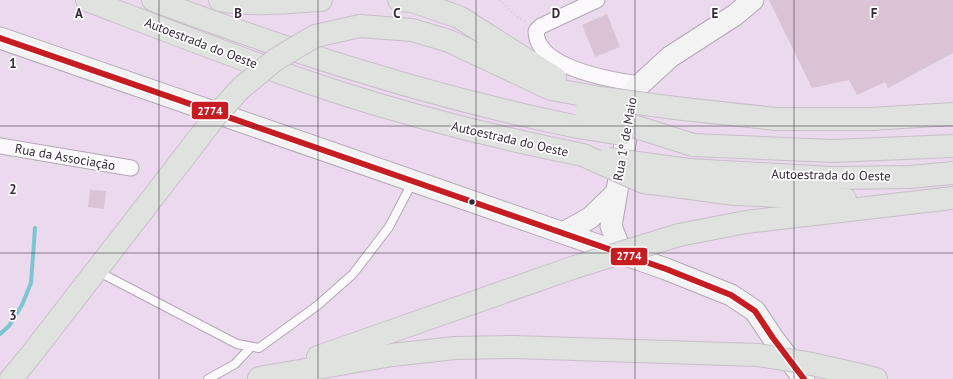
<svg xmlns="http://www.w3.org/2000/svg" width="953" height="379" font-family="'PT Sans',sans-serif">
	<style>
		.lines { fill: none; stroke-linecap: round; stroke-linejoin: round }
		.stream { stroke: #7dc6d1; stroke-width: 4 }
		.building { fill: #d9c3d5 }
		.lane-casing { stroke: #b3a6b5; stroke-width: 10 }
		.street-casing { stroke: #b3a6b5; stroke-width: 17 }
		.secondary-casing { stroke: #b3a6b5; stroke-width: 23 }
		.highway-casing { stroke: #c8bfc9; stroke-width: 24 }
		.path { stroke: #d4cfd4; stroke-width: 2.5; stroke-dasharray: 1 3; stroke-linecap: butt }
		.lane { stroke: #fcf9fc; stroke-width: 8 }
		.street { stroke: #fcf9fc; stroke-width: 15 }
		.secondary { stroke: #f4f3f3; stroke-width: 21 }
		.highway { stroke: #dfe2de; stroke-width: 22 }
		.highway-bridge-casing { stroke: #c8bfc9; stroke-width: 24; stroke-linecap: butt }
		.highway-bridge { stroke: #dfe2de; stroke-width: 22 }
		.bus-1-casing { stroke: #fff; stroke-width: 9 }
		.bus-1 { stroke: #c61d23; stroke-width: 6 }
		.grid { fill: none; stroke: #352937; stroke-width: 1; stroke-opacity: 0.55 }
		.bus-dot { fill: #352937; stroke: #fff; stroke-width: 1.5 }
		.labels { text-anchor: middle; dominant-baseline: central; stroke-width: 3.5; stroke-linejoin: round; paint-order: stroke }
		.street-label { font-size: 13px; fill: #352937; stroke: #fff }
		.grid-label { font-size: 13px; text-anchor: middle; font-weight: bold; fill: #352937; stroke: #fff; stroke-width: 3.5; stroke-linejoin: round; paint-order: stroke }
		.line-badge { stroke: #fff; stroke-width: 1.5 }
		.badge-label { font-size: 11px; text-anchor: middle; font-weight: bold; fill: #fff }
	</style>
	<rect width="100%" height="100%" fill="#ebdaee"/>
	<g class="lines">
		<path class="stream" d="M0 334 9 326 22 305 31 283 35 228"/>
	</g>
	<path class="building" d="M769 0H953V53L888 88 885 82 857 95 849 80 812 88Z
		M607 14 620 47 595 57 582 25Z
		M90 190 106 191 104 209 88 207Z"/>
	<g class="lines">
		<defs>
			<path id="lane" d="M97 271 237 344 259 348 318 305 353 274 389 227 413 181
				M208 379 235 364 251 347"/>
			<path id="street" d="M597 0 541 26 536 31C536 68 611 80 639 84
				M0 146 131 168"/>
			<path id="secondary" d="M0 38 563 233 666 269 731 295 755 311 773 338 804 379
				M563 233 590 218 615 194
				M622 254 611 226 634 90 670 57 735 15 753 0"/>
			<path id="highway" d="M87 0C168 31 249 63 331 90 414 117 498 138 583 155
				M153 0C262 41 372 78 486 106 518 114 551 122 584 128
				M220 0C251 6 290 2 321 0
				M399 0 412 1 459 17 555 78
				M360 26 412 30 449 41 551 89 600 98
				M675 108 776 119H871L953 114
				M693 145 832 151 953 146
				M689 170 831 178 910 177 953 173
				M690 188 735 194 845 199
				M679 235 746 222 953 198
				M318 357 575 267
				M856 374 876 379
				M259 378 392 355 455 348 514 347 758 355
				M11 379 30 356 178 165"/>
		</defs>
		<use href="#lane" class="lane-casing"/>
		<use href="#street" class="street-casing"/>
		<use href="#secondary" class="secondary-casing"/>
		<use href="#highway" class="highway-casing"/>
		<path class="path" d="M500 0C508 8 516 18 527 22"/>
		<use href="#lane" class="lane"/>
		<use href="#street" class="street"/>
		<use href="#secondary" class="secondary"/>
		<use href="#highway" class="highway"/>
		<defs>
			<path id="highway-bridge" d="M600 98 675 108
				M586 111 693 145
				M584 128 622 134
				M583 155 643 182 690 188
				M608 159 689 170
				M178 165 214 118 240 89 275 60 315 36 360 26
				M575 267 679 235
				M758 355 807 363 856 374"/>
		</defs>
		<use href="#highway-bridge" class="highway-bridge-casing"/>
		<use href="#highway-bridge" class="highway-bridge"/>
		<defs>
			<path id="bus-1" d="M0 38 666 269 731 295 755 311 773 338 804 379"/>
		</defs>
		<use href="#bus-1" class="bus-1-casing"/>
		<use href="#bus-1" class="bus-1"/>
	</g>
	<path class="grid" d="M159 0V379M318 0V379M476 0V379M635 0V379M794 0V379M0 126H953M0 253H953"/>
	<circle class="bus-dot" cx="472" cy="202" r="3.5"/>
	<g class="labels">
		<g class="street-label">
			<text transform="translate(201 43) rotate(21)">Autoestrada do Oeste</text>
			<text transform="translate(510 139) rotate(13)">Autoestrada do Oeste</text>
			<text transform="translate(625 139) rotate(-80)">Rua 1º de Maio</text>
			<text transform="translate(65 157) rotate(10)">Rua da Associação</text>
			<text transform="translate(831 175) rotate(1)">Autoestrada do Oeste</text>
		</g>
	</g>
	<g class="grid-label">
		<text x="79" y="18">A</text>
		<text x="238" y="18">B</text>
		<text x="397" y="18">C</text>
		<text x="556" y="18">D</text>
		<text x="715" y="18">E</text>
		<text x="874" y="18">F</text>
		<text x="13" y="68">1</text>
		<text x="13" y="194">2</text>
		<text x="13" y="320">3</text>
	</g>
	<g class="line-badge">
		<rect x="191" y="101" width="38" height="19" rx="4" fill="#c61d23"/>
		<rect x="610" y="247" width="38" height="19" rx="4" fill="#c61d23"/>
	</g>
	<g class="badge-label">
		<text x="210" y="115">2774</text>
		<text x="629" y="260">2774</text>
	</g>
</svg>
